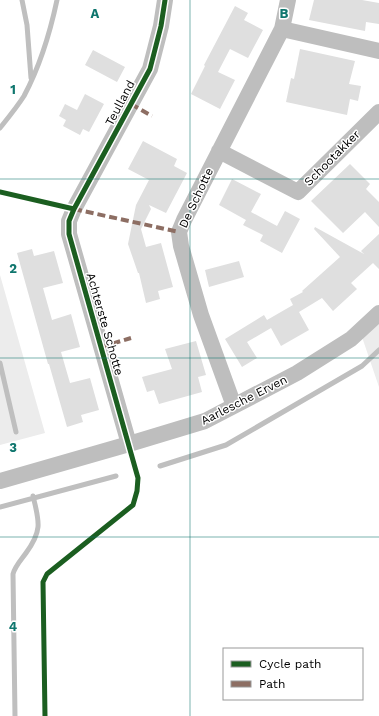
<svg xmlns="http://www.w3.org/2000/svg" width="379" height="716" font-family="'Work Sans',sans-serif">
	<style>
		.green { fill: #ececec }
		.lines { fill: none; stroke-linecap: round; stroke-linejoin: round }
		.stream { stroke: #bfbfbf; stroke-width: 5 }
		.building { fill: #dfdfdf }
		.minor { stroke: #bebebe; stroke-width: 16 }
		.quiet { stroke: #8d6e63; stroke-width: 4; stroke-dasharray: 8 4; stroke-linecap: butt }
		.cycleway-casing { stroke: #fff; stroke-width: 8 }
		.cycleway { stroke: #1b5e20; stroke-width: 5 }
		.grid { fill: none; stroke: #0f766e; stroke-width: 1; stroke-opacity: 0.55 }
		.labels { text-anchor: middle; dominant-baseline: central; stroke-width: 3; stroke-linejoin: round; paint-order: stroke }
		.street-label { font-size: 12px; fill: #000; stroke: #fff }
		.grid-label { font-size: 13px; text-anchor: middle; font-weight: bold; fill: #0f766e; stroke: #fff; stroke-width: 3; stroke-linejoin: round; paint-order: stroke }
	</style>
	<rect width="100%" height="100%" fill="#fff"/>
	<path class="green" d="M0 275 45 433 0 445Z
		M379 323V387L362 337Z"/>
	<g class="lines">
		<path class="stream" d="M22 0 27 25 31 78
			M0 128C8 118 17 107 24 96 40 66 50 33 57 0
			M0 363 16 432
			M160 466 226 445 362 366 379 350
			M0 507 116 476
			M15 716 13 574C15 566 21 560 26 553 43 530 39 521 33 496"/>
	</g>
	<path class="building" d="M314 0H362L379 3V24L366 22 365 31 309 20Z
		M235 6 248 13 244 20 263 30 248 58 230 49 218 72 235 80 220 109 191 94 205 66 204 65Z
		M300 49 355 61 349 84 361 86 358 101 350 99 347 115 286 102 291 78 294 79Z
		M93 50 125 67 117 82 85 65Z
		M85 94 104 104 89 132 83 129 80 135 63 126 66 120 59 116 65 104 77 110Z
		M143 141 177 159 174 166 187 173 166 213 149 205 151 209 141 229 146 247 161 243 173 287 158 291 160 299 146 303 139 273H138L128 244 136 205 149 180 128 169Z
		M350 164 370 184 366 189 379 202V227L365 212 343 233 311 201Z
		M232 179 261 194 251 212 277 226 285 211 300 219 282 253 260 241 263 235 243 225 246 220 219 205Z
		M315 227 364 254 361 251 379 234V269L373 263 351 283 357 289 333 311 322 298 299 312 309 330 281 346 271 328 247 342 257 358 242 367 225 339 264 315 267 320 293 305 290 299 303 292 302 291 340 257 314 229Z
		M32 249 34 256 54 251 63 283 43 288 52 320 71 314 80 347 61 352 70 383 90 378 99 410 81 415 83 422 67 427 49 364H48L17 253Z
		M239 261 244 277 209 287 205 270Z
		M196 341 206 375 198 377 202 392 159 404 154 390 147 392 142 377 172 369 165 349Z"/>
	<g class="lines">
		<path class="minor" d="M282 29 379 51
			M219 151 298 192 379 112
			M234 406 201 315 181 246 179 232 184 220 282 29 288 0
			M129 444 69 234V221L74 209 150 69 161 26 165 0
			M0 481 129 444 205 421 297 373 351 339 379 313"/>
		<path class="quiet" d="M131 104 152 116
			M74 209 179 232
			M101 347 131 338"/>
		<defs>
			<path id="cycleway" d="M0 192 74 209
				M45 716 43 582 47 574 133 505 137 491 138 478 69 234V221L74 209 150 69 161 26 165 0"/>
		</defs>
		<use href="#cycleway" class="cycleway-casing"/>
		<use href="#cycleway" class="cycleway"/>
	</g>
	<path class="grid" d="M190 0V716M0 179H379M0 358H379M0 537H379"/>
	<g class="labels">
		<g class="street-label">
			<text transform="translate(120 103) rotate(-62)">Teulland</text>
			<text transform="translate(332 158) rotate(-45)">Schootakker</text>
			<text transform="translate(196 198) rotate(-65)">De Schotte</text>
			<text transform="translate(105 324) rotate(74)">Achterste Schotte</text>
			<text transform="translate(244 400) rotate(-27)">Aarlesche Erven</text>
		</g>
	</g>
	<g class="grid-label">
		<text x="95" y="18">A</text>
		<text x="284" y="18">B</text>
		<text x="13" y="94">1</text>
		<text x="13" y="273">2</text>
		<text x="13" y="452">3</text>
		<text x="13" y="631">4</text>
	</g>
	<rect x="223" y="648" width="140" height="52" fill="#ffffff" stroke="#999999"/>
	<rect x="231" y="661" width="20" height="6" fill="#1b5e20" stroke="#999999"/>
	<text x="259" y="668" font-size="12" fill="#000000">Cycle path</text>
	<rect x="231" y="681" width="20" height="6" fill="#8d6e63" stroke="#999999"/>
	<text x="259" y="688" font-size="12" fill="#000000">Path</text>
</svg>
